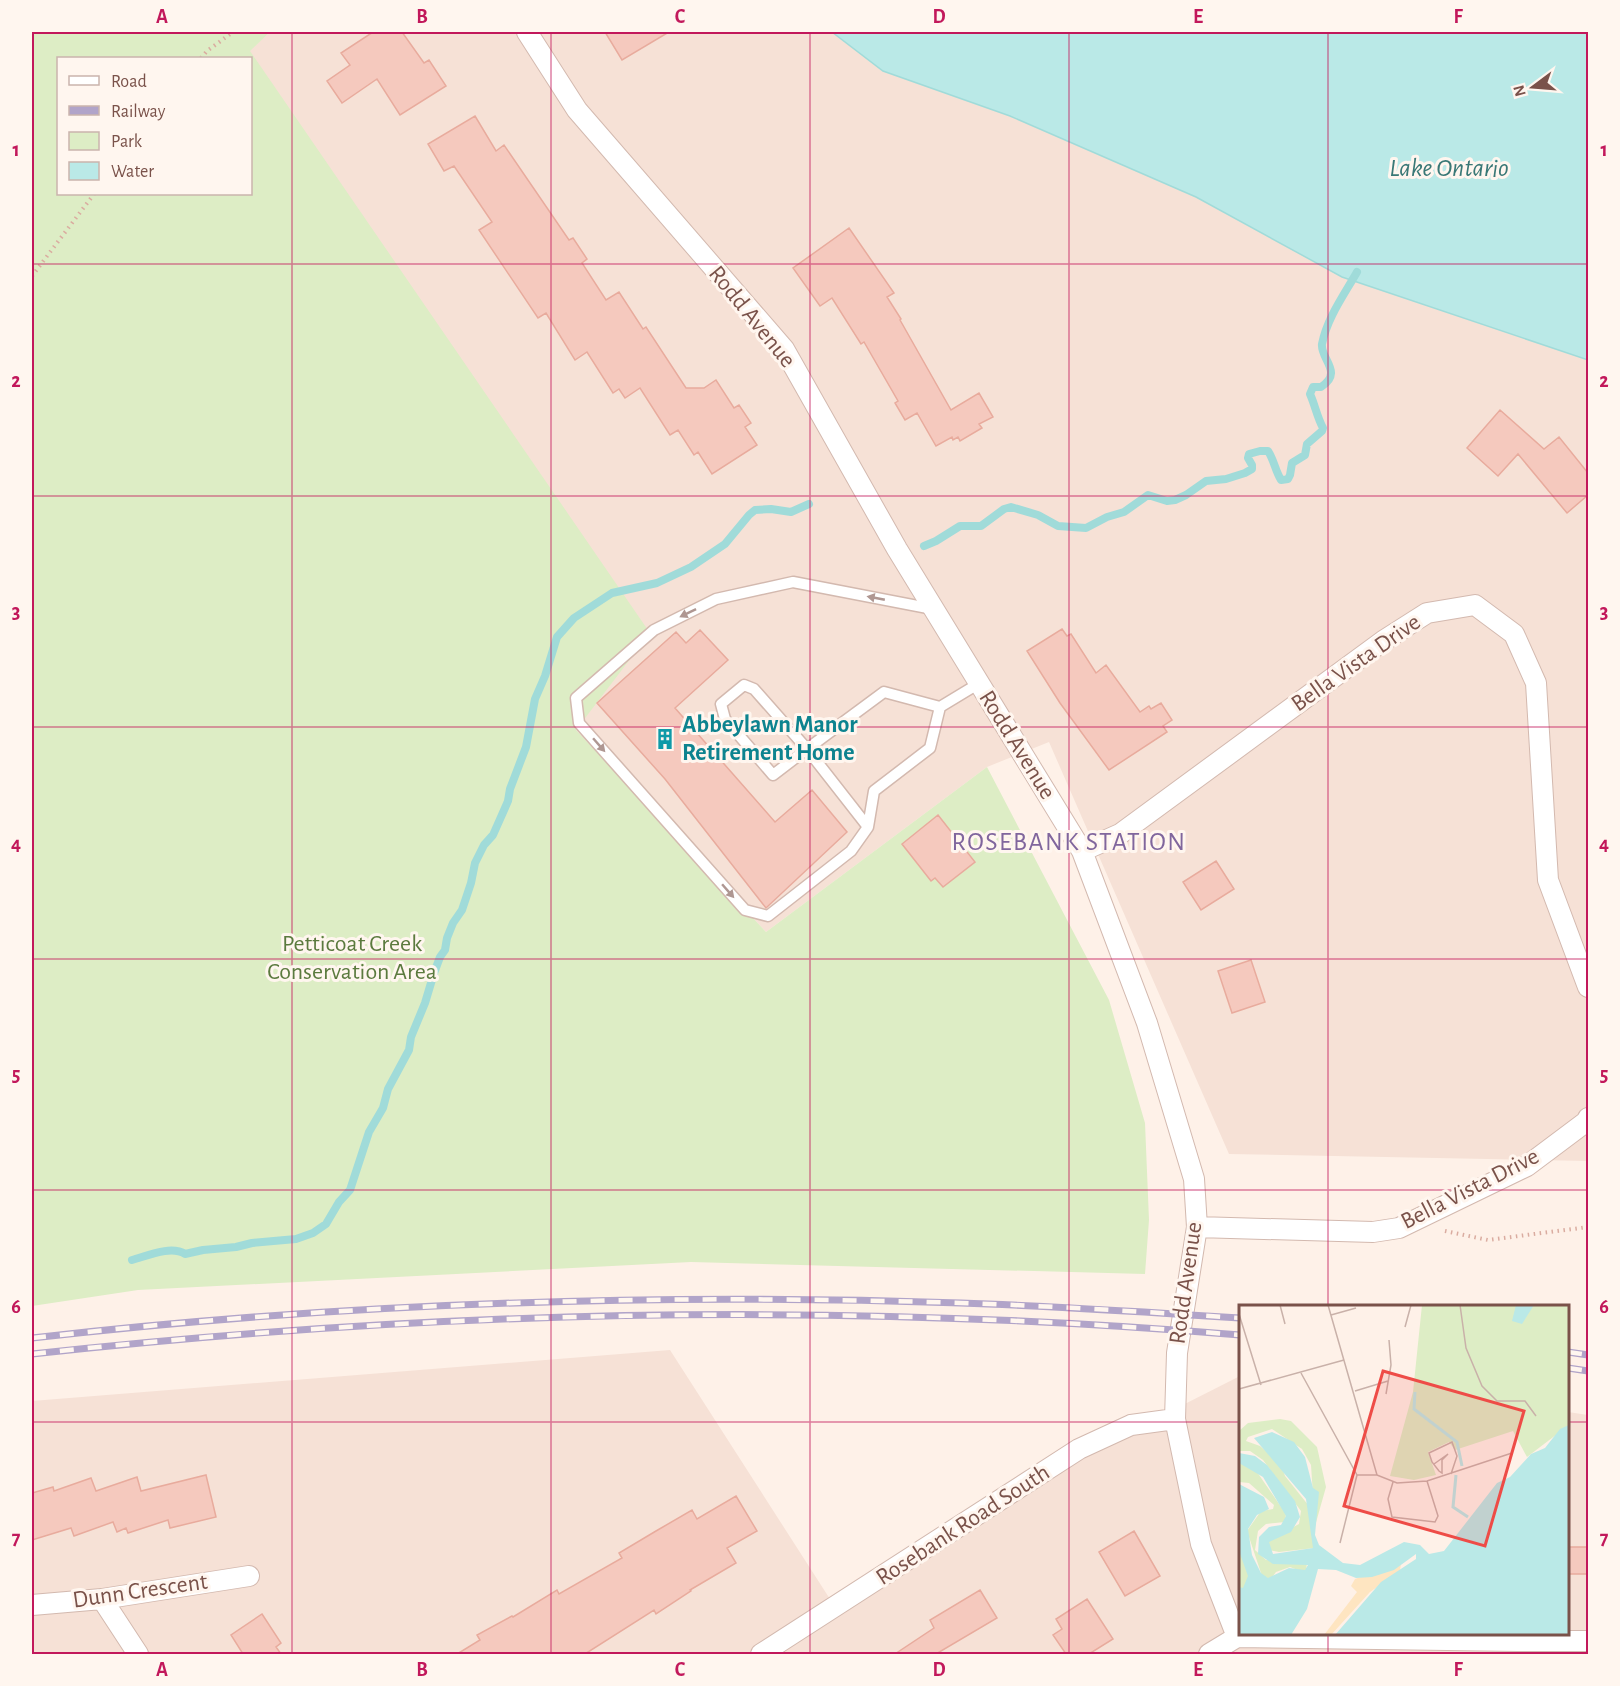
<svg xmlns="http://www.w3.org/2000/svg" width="1620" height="1686" font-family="'Alegreya Sans',sans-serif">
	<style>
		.residential { fill: #f6e1d6 }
		.green { fill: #ddedc5; fill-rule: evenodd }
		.water { fill: #bae9e7; stroke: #a0dbd9; stroke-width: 1.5 }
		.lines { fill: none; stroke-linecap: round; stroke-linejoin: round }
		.stream { stroke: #a0dbd9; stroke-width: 8 }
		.building { fill: #f5c9be; stroke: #e8ab9d; stroke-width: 1.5 }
		.service-casing { stroke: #d3b9af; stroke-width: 13 }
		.minor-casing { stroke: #d3b9af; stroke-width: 22 }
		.path { stroke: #daaca0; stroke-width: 4; stroke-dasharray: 1.5 4.5; stroke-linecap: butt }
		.service { stroke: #fff; stroke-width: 10 }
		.minor { stroke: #fff; stroke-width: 20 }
		.rail-casing { stroke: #b1a4c9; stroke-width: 7 }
		.rail { stroke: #fff6ef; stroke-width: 4.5; stroke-dasharray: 14; stroke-linecap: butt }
		.oneway { fill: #af9792 }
		.grid { fill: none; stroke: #c2185b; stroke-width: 1.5; stroke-opacity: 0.55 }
		.labels { text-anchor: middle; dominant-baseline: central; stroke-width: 6; stroke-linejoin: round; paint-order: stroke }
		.street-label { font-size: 24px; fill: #7a524a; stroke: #fff6ef }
		.culture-label { font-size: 24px; font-weight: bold; fill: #0d838f; stroke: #fff6ef; text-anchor: start }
		.park-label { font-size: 24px; fill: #5b7a3e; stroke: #fff6ef }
		.water-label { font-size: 26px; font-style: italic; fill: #397876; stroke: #fff6ef }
		.neighbourhood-label { font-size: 26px; letter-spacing: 1.5px; fill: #80669d; stroke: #fff6ef }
		.inset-river { fill: none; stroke: #bae9e7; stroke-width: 3 }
		.inset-road { fill: none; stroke: #c9b1a9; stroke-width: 1.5 }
		.view { fill: #ee4c47; fill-opacity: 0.15; stroke: #ee4c47; stroke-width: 3 }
		.inset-edge { fill: none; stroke: #7a524a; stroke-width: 3 }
		.neatline { fill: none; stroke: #c2185b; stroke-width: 2 }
		.grid-label { font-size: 20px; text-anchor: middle; font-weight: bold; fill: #c2185b }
	</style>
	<rect width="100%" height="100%" fill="#fef1e8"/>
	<path class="residential" d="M270 32H832L883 71 1010 116 1196 197 1342 277 1588 360V1161L1229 1154 1049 742 987 767 766 932 576 730 249 51Z
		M670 1350 837 1610 1096 1449 1240 1376V1634H1568V1412L1588 1415V1654H32V1401Z"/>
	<path class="green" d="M32 32H270L250 51 650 633 576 730 766 932 987 767 1109 1000 1145 1123 1149 1220 1145 1274 691 1262 138 1290 32 1306ZM58 58H250V194H58Z"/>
	<path class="water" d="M832 32H1588V360L1342 277 1196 197 1010 116 883 71Z"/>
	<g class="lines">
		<path class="stream" d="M924 546 936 541 960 526H981L1004 509 1011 507 1038 515 1058 526 1086 528 1107 517 1124 512 1148 495 1167 501 1175 500 1186 495 1206 481 1226 479 1245 473 1252 469V465L1248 458 1249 454 1260 451H1268C1274 460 1275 470 1281 480L1288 479 1290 475 1292 463 1305 455 1307 444 1322 431 1323 428C1317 417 1315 405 1310 394L1313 387H1321C1344 372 1320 359 1322 344 1327 318 1344 295 1357 272
			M132 1260C147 1256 171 1245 185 1254L203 1250 236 1247 252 1243 296 1239 313 1233 326 1224 339 1202 350 1190 369 1132 383 1108 388 1089 409 1050 411 1037 425 1003 434 973 440 957 445 950 447 938 453 923 462 910 471 883 475 863 484 845 493 835 508 801 510 789 526 747 535 699 545 676 557 637 574 618 612 593 657 583 691 567 725 544 749 515 755 510 771 509 791 512 809 504"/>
	</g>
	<path class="building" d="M373 32H402L424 63 429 60 446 86 400 115 377 79 342 103 327 81 350 65 341 53Z
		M605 32H669L622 60Z
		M475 116 496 151 504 145 569 240 573 238 587 259 582 263 606 300 619 292 643 329 646 327 686 388H704L716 380 734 408 739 405 751 423 745 427 757 445 712 474 698 452 694 455 678 430 670 435 640 388 625 398 619 389 613 393 587 352 575 360 546 313 538 318 479 230 492 222 454 166 444 171 428 144Z
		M849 228 894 293 887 297 901 319 900 320 951 410 979 393 993 417 979 424 982 428 960 441 958 437 953 440 952 437 936 446 917 413 905 420 895 403 898 401 864 342 861 344 832 298 820 306 793 268Z
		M1500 410 1544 449 1559 437 1588 473V495L1567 513 1518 454 1498 476 1467 448Z
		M1062 629 1067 636 1071 634 1096 673 1106 665 1140 712 1149 706 1151 709 1161 703 1172 720 1163 726 1167 732 1109 770 1060 703 1027 651Z
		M700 630 728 660 675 708 775 822 812 790 847 832 766 908 665 779 597 703 676 632 686 643Z
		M938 815 975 862 943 887 935 878 931 881 902 844Z
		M1216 861 1234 889 1201 910 1183 882Z
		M1251 960 1265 1002 1232 1013 1218 971Z
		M206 1475 216 1517 170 1528 168 1520 128 1533 126 1528 117 1532 113 1522 74 1536 71 1528 32 1540V1493L53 1487 54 1491 91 1478 96 1491 137 1477 141 1491Z
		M736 1496 757 1531 727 1548 736 1563 690 1590 691 1591 656 1614 654 1610 585 1654H457L480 1640 477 1635 512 1616 513 1617 557 1590 559 1594 622 1558 619 1553 656 1531 692 1510 697 1519Z
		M1134 1531 1160 1576 1125 1596 1099 1552Z
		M1568 1547H1588V1574H1568Z
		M980 1590 997 1618 936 1654H895L934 1628 930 1620Z
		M1087 1599 1113 1639 1089 1654H1066L1053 1635 1062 1629 1056 1619Z
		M262 1614 281 1643 276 1647 281 1654H243L231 1635Z"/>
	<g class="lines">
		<defs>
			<path id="service" d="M940 707 978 684
				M868 827 807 749 773 775 725 719 721 704 744 685 754 689 807 749 884 692 940 707 930 748 874 791 868 827 851 851 768 916 745 910 579 723 576 698 654 630 716 599 793 582 933 609"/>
			<path id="minor" d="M527 32 577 110 784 349 897 549 1082 851 1147 1023 1194 1179 1197 1227 1177 1353 1175 1419 1201 1544 1237 1637
				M1082 851 1120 834 1383 641 1427 613 1475 605 1514 634 1536 683 1548 880 1588 987
				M1197 1227 1373 1232 1399 1228 1527 1166 1587 1121 1588 1118
				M102 1599 138 1654
				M32 1605 102 1599 249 1576
				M761 1654 1079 1449 1131 1425 1175 1419
				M1209 1654 1237 1637 1518 1641H1588"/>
		</defs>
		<use href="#service" class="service-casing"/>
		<use href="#minor" class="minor-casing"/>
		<path class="path" d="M201 58 207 51 233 32
			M32 276 94 194
			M1445 1231 1488 1240 1588 1227"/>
		<use href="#service" class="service"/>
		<use href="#minor" class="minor"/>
		<defs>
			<path id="rail" d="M32 1338C339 1303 651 1293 961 1303 1054 1306 1147 1312 1240 1318
				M1568 1352 1588 1355
				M32 1354C432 1310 839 1302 1240 1335
				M1568 1368 1588 1371"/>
		</defs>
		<use href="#rail" class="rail-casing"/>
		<use href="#rail" class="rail"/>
	</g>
	<defs><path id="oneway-solid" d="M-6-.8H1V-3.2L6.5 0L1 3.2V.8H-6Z" transform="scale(1.5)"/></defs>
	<g class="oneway">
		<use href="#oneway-solid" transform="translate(876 598) rotate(-169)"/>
		<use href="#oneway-solid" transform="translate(688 613) rotate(154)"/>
		<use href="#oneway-solid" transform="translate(599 745) rotate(49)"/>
		<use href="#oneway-solid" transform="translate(728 891) rotate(49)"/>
	</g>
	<path class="grid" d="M292 32V1654M551 32V1654M810 32V1654M1069 32V1654M1328 32V1306M32 264H1588M32 496H1588M32 727H1588M32 959H1588M32 1190H1588M32 1422H1240M1568 1422H1588M1328 1634V1654"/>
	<defs>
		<symbol id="building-bare" viewBox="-9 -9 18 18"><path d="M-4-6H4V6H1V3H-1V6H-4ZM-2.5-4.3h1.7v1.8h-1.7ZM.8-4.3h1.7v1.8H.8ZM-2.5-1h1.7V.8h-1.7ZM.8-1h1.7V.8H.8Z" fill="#0f9aa8" stroke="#fff6ef" stroke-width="2.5" paint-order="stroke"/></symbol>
	</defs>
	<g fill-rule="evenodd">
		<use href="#building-bare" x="650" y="724" width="30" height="30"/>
	</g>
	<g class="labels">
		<g class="street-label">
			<text transform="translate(752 317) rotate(51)">Rodd Avenue</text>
			<text transform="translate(1356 663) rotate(-35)">Bella Vista Drive</text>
			<text transform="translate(1017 745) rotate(58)">Rodd Avenue</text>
			<text transform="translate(1470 1189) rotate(-27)">Bella Vista Drive</text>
			<text transform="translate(1186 1283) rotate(-82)">Rodd Avenue</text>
			<text transform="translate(963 1525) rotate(-33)">Rosebank Road South</text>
			<text transform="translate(140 1591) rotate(-8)">Dunn Crescent</text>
		</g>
		<g class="culture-label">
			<text x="682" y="725">Abbeylawn Manor<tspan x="682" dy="28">Retirement Home</tspan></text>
		</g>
		<g class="park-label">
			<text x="352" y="944">Petticoat Creek<tspan x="352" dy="28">Conservation Area</tspan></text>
		</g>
		<g class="water-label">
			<text x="1449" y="168">Lake Ontario</text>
		</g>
		<g class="neighbourhood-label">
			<text x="1069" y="842">ROSEBANK STATION</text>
		</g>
	</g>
	<g transform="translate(1239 1305)">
		<rect width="330" height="330" fill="#fef1e8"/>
		<path d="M183 0H330V120L288 152 274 126 216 145 210 137 189 147 197 170 175 175 151 171 174 87ZM41 114 52 116 78 142 87 182 76 221 72 160 63 144 33 124 9 132 7 136 21 141 42 159 46 171 70 201 75 243 40 247 30 245V235L60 219 62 206 24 155 11 146H0V126L9 118ZM0 157 18 167 47 209 46 217 27 219 19 226 16 245 27 255 68 256 67 268 51 262 37 267 31 275 23 271 8 226 22 206 34 204 35 200 10 178 0 177ZM0 243 11 270 0 296Z" fill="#ddedc5"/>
		<path d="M162 258 161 266 131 287 92 330H85L118 287 112 281 116 274Z" fill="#fee5c1"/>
		<path d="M277 0H295L283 19 273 16ZM330 120V330H96L142 277 177 254V249L155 265 133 272 117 273 97 265 79 264 68 304 52 330H0V282L4 283 9 271 0 246V179L25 192 30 204 18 210 9 224 13 250 22 268 29 273 50 263 66 265 69 260 34 259 19 249 20 232 30 222 42 220 47 211 24 172 0 158V148L16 151 28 160 56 196 61 212 52 227 30 237 34 249 74 243 67 194 15 133 33 127 55 137 66 152 74 183 80 187 76 230 80 240 104 258 121 260 165 237 181 240 190 249 205 246 258 178 271 172 292 149 306 143 321 124Z" fill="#bae9e7"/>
		<path class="inset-river" d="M176 87 175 104 218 137 223 161M217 170 214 202 229 212"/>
		<path class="inset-road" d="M41 0 46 19M89 0 138 170M221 0 227 43 243 81 258 96H286L297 111M0 9 22 80M92 10 117 3M166 22 172 0M62 68 118 170 101 238M0 84 105 55M116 86 149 76M147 89 152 60 150 35M195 159 209 149 203 155V168L200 166 193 157 190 148 213 137 218 151 212 169M118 170H138L158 178 188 176 273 148M154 177 149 194 153 212 196 217 199 211 188 176"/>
		<path class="view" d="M144 66 285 106 246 241 105 201Z"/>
		<rect width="330" height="330" class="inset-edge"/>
	</g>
	<rect width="1620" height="1686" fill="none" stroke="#fff6ef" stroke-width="66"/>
	<rect x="57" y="57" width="195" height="138" fill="#fff6ef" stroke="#cab4ad" stroke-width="1.5"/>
	<rect x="69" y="76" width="30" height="9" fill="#ffffff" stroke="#cab4ad" stroke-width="1.5"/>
	<text x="111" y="87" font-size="18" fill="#7a524a">Road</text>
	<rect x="69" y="106" width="30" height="9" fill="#b1a4c9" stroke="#cab4ad" stroke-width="1.5"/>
	<text x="111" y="117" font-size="18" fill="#7a524a">Railway</text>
	<rect x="69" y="132" width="30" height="18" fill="#ddedc5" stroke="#cab4ad" stroke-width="1.5"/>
	<text x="111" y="147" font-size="18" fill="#7a524a">Park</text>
	<rect x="69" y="162" width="30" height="18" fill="#bae9e7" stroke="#cab4ad" stroke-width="1.5"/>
	<text x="111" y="177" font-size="18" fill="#7a524a">Water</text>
	<g transform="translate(1533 87) rotate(254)" stroke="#fff6ef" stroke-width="4.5" paint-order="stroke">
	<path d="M0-4.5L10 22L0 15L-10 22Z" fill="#7a524a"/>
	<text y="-9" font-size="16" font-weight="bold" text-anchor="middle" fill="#7a524a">N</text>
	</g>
	<rect x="33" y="33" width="1554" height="1620" class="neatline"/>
	<g class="grid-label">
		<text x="162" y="23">A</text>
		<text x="422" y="23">B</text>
		<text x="680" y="23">C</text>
		<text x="939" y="23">D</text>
		<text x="1198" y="23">E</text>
		<text x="1458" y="23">F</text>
		<text x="16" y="156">1</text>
		<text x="1604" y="156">1</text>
		<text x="16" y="387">2</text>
		<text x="1604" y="387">2</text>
		<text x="16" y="618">3</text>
		<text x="1604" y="618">3</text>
		<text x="16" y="850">4</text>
		<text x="1604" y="850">4</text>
		<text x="16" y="1081">5</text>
		<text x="1604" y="1081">5</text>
		<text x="16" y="1313">6</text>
		<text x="1604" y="1313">6</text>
		<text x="16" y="1544">7</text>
		<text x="1604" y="1544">7</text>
		<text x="162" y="1676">A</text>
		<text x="422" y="1676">B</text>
		<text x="680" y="1676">C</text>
		<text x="939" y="1676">D</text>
		<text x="1198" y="1676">E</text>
		<text x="1458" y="1676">F</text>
	</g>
</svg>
